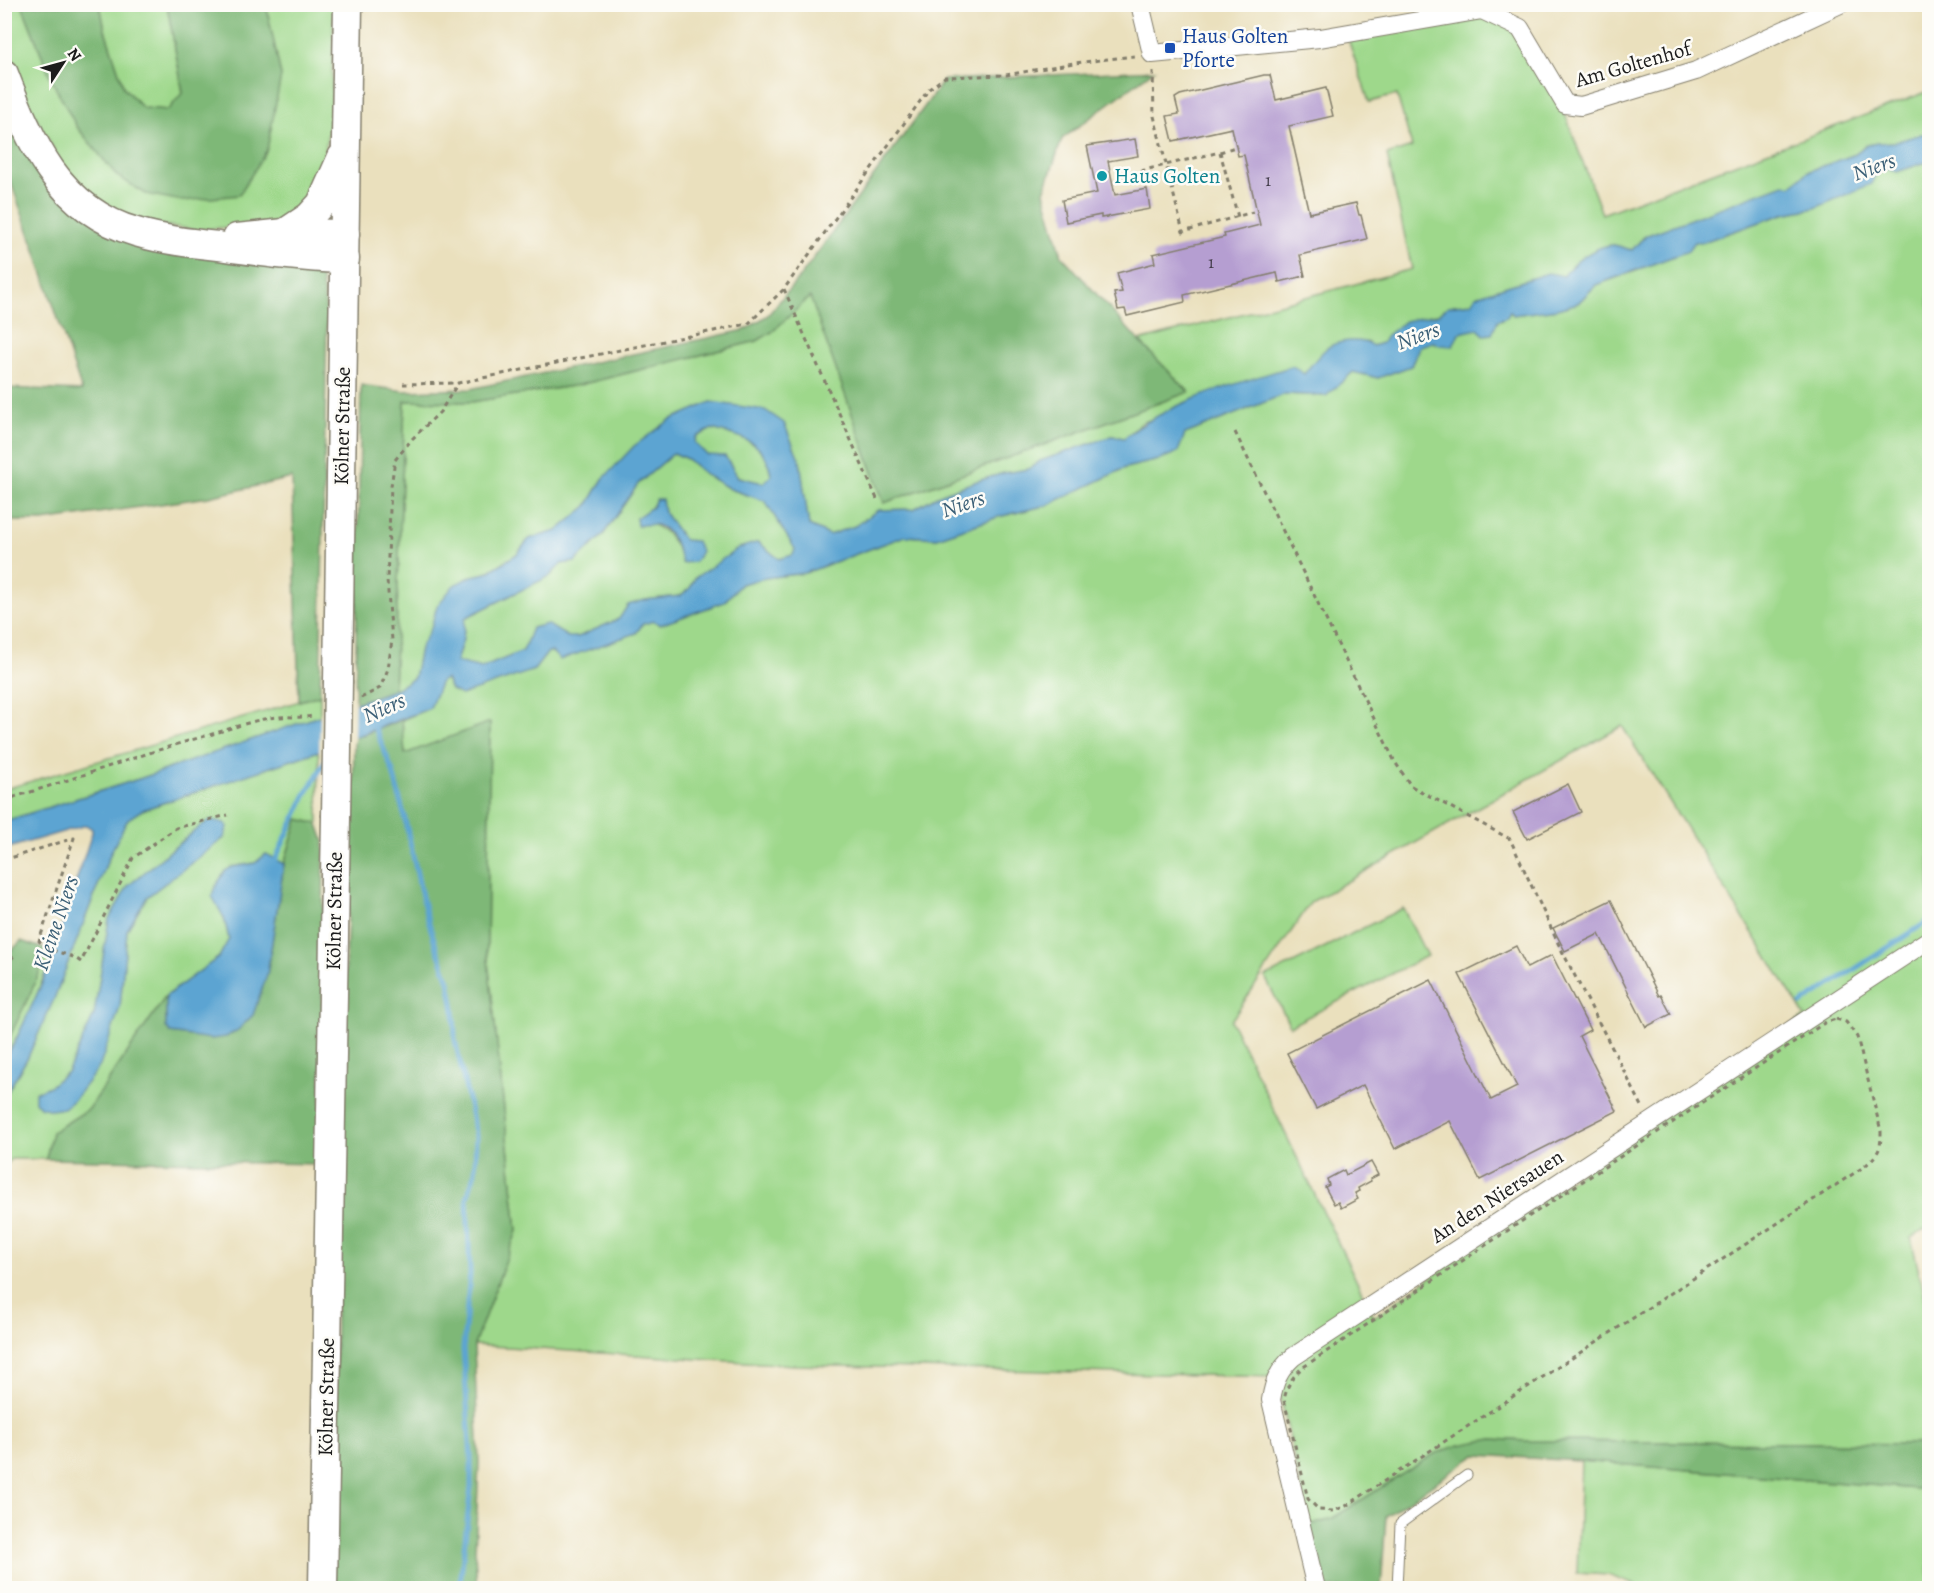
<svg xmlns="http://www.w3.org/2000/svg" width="1934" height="1593" viewBox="0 0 1934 1593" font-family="Alegreya,serif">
  <rect width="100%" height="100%" fill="#fdfcf7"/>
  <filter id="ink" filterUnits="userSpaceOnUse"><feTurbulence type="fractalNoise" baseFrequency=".0167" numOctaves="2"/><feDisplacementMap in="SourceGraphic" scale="12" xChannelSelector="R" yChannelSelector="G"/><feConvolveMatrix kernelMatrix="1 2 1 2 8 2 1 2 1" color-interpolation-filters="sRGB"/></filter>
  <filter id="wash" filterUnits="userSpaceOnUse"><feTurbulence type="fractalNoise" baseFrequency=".008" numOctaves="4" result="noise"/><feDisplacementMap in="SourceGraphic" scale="24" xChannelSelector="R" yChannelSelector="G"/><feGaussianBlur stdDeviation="1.35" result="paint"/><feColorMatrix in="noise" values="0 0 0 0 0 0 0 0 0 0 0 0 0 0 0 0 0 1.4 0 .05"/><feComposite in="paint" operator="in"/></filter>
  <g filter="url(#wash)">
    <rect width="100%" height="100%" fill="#eae0bd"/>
    <g fill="#9ed88b" stroke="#5d7a54" stroke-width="1.5" fill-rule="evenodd">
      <path d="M5,5h17l30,76 25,46 41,49 29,18 134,-118 -15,-71h68l-3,111 -10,57 -18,36 -26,14 -81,7 -54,-8 -36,-16 -40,-34 -40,-73 -21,-60z"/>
      <path d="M100,5h67l16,88 -15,17 -25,-2 -19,-20 -19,-58z"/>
      <path d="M1482,10l37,17 48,92 35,95 327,-123v41l-34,10 -18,1 -13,3 -8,8 -49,18 -16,14 -146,50 -13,14c-6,-1 -14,-5 -19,-5 -16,0 -42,18 -49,31l-92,27 -24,3 -9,8 -9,1 -44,21 -4,7 -10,3 -5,-4 -63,32 -161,48 -19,16 -12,-2 -72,25 -11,8 -25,4 -30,9 -37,14 -23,13 -36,1 -23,16 -26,9 -20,-9 -9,-65 -89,-59 -108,77 -16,27 -30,25 -28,8 -12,15 -31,19 -14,3 -35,30 -6,22 -11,20 -6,30 -20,12 11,-289 66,1 108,-17 178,-44 15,-9 38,-36 74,207 305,-111 -50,-51 273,-72 -25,-114 25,-8 -15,-52 -28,7 -23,-69z"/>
      <path d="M1929,161l1,1064 -19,13 18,76v130l-403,-3 -34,-2 -124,58 -35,21 -13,5 -11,1 -33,-147 -481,-12 -321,-20 43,-114 -30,-281 3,-227 -85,31 -3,-34 28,-12 11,-27 5,-2 5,11 83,-20 14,-18 55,-8 33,-11 6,-9 12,-3 6,4 64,-23 17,-18 24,-6 40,-5 100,-37 32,2 61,-21 50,-12 77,-37 34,-8 26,-26 100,-40 41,2 27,-24 25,6 33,-12 9,-20 13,-4 7,3c7,-4 14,-10 21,-13 15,-7 40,-6 50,-21l2,4 44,-6 21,-6 18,-18 40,-14 59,-29h8l80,-28 32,-6 70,-40 12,4zM1622,726l183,290 -431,301 -143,-296 80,-119z"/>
      <path d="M712,429c30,9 54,11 59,47l-8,7 -25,-6 -13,-21h-18l-12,-13 1,-6z"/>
      <path d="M674,453l13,6 19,16 24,14 35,12 31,48 -2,6 -15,4 -21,-17 -63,36 -5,10 -10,8 -35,4 -26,19 -41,18 -10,1 -21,-14 -24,27 -41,17 -26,-6 7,-23 2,-21 85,-42 11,-12 14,-2 28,-27 35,-51zM652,507l12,5 20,28 -2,22c-9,-29 -18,-34 -46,-44z"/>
      <path d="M320,695v21l-178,62 -137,43v-32z"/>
      <path d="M319,751l-1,73 -20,-5 -14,45 -18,-10 -11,9 -24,4 -18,29 11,22 5,21 -10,18 -53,39 -77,113 -37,23 -6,27h-35l-6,8v-71l23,-39 26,-58 57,-147 17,-34 14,-8zM210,820l14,18 -77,59 -20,33 -7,77 -80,100 -5,-15 15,-6 18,-15 26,-56 15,-96 19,-33 70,-58z"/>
      <path d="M1403,908l24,48 -137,70 -25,-49z"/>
      <path d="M45,954l6,1c-11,36 -27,71 -46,103v-11l31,-66z"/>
      <path d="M1581,1461l348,29v98h-286l-35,-13 -31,-2z"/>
    </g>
    <g fill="#7eb877" stroke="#4d6a4a" stroke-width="1.5">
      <path d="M22,5h78l5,25 19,58 19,20 25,2 15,-18 -16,-87h99l15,71 -14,74 -28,45 -56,6 -37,-7 -29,-18 -40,-49 -25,-46z"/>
      <path d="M1154,70l-92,69 -18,53 18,64 77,85 50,51 -305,111 -74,-206 -38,35 -15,9 -178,44 -108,17 -66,-1 -11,289 -39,13 6,-318 44,6 65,-2 275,-59 23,-15 34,-41 142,-194z"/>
      <path d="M4,106l53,90 257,74 7,8 6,38 -7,379 -21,6 -7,-223 -83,19 -166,24h-38v-133l77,3 -48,-144 -29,-81z"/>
      <path d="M402,720l3,34 85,-32 -3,228 30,281 -43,114 5,118 -4,89 2,36h-144l5,-456 15,-322 1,-72z"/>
      <path d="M298,819l20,5 6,17 -4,323 -274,-5 6,-27 37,-23 77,-113v31l101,-52 17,-111z"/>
      <path d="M21,941l27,9 -12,31 -31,66v-90z"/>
      <path d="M1492,1439l34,2 403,3v46l-348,-29 -105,-6 -90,61 -5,72h-57l-15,-64 11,-1 13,-5 101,-64 25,-9z"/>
    </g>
    <g fill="#5ba4d2" stroke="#3c6077" stroke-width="1.5" fill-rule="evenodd">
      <path d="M1929,132v29l-32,11 -12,-4 -8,3 -6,13 -56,24 -32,6 -80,28h-8l-7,9 -92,34 -18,18 -21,6 -44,6 -3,-4 -3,6 -9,3 -6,14 -8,1 -6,-6 -19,4 -6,13 -14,-1 -6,-3 -13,4 -9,20 -33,12 -25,-6 -27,24 -41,-2 -100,40 -7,18 -19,8 -34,8 -77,37 -50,12 -61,21 -32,-2 -100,37 -40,5 -24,6 -17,18 -64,23 -6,-4 -11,3 -7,9 -76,27 -8,-8h-4l-14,18 -73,25 -10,-5 -5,-11 -5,2 -11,27 -111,43 -177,59 -14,9 -17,33 -57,147 -26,58 -23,39v-38l10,-16 28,-61 49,-148v-4l-6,-4 -81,24v-28l137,-43 252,-88 20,-12 6,-30 11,-20 6,-22 17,-21 18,-9 15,-3 30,-19 12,-15 28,-8 30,-25 16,-27 31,-33 36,-26 41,-18 54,8 19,13 16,38 9,65 20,9 26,-9 23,-16 36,-1 23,-13 37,-14 30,-9 25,-4 11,-8 72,-25 12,2c48,-38 112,-54 169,-72l11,8c7,-8 14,-19 23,-26 11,-8 35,-10 46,-2l9,-3 4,-7 19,-15 34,-7 9,-8 24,-3 4,-7 72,-23 16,3c7,-13 33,-31 49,-31 5,0 13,4 19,5l13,-14 139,-52 7,2 16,-14 49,-18 8,-8 13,-3 18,-1zM712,429c29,8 55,12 59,47l-8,7 -25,-6 -13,-21 -18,-1 -12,-12 1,-6zM674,453l13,6 19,16 24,14 35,12 30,48 -2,6 -14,4 -21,-17 -19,6 -44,30 -5,10 -10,8 -35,4 -17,5 -9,14 -41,18h-10l-21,-13 -15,4 -9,23 -41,17 -26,-6 7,-23 2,-21 85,-42 11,-12 14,-2 28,-27 35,-51z"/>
      <path d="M656,499h6l2,13 20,28 12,1 5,10 -6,11 -13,1c-4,-14 -10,-33 -25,-38 -5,-1 -14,0 -20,1l-1,-8 16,-11z"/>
      <path d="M210,820l15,3 3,4 -4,11 -77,59 -20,33 -7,77 -20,59 -27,35 -9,7 -12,2 -12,-3 -5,-6v-9l15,-6 18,-15 26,-56 15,-96 19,-33 70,-58z"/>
      <path d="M266,854l18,10 -17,111 -14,40 -15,15 -12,7 -15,2 -41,-6 -4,-6v-31l53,-39 10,-18 -5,-21 -12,-22 2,-7 11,-18 7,-4 23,-4z"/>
    </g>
    <path fill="#eae0bd" d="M355,700l-1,41 -35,13 1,-41z"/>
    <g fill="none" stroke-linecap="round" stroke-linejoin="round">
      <g stroke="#5ba4d2" stroke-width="5">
        <path d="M374,725l19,47 11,43 21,95 11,36 13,35 5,29 1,30 21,95 -1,37 -8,26 3,75 -7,76 8,109v28l-10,90 -3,12"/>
        <path d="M275,860l31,-66 20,-34"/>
        <path d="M1801,1004l129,-84"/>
      </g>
    </g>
    <g id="blocks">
      <g fill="#b59ed1">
        <path d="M1264,75h6l6,25 50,-12 7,28 -44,10 20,87 47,-10 3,12h2l6,24 -67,16 5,21 -26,6 -2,-9 -93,22 1,7 -58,14 -2,-7 -7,1 -4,-17 8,-1 -5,-19 38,-10 -2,-9 72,-17 -1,-3 36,-9 -16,-70 -6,1 -6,-28 -59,13 -6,-25 12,-2 -4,-16 5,-3z"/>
        <path d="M1135,139l3,17 -30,5 7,34 32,-6 3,20 -49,9v-3l-35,7 -4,-22 35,-7 -10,-47z"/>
        <path d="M1568,784l13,28 -54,27 -14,-27z"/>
        <path d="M1611,900l48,96 2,-1 10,19 -25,13 -47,-93 -34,17 -12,-23z"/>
        <path d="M1516,946l11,22 25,-13 38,75 -11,6 38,75 -137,69 -30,-59 -55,28 -32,-64 -47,24 -29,-56 144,-73 60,120 26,-13 -58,-113z"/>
        <path d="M1371,1162l7,13 -8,4 1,2 -13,7 1,3 -4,2 3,6 -17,9 -3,-6 -4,2 -9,-17 4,-2 -2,-6 17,-9 2,5z"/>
      </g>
    </g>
  </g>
  <g filter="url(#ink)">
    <use href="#blocks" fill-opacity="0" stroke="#837e6c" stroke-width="1.5"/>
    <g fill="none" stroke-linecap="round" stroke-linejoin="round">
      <defs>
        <path id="lane" d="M1397,1588l3,-64 67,-49"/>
        <g id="street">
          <path d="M1140,4l12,50 168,-16 162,-28 38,18 45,76 16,2 115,-35 144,-67"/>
          <path d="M1316,1588l-45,-188c3,-19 8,-30 22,-43l637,-418"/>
        </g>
        <g id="primary">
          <path d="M4,74c26,68 55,136 132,158 27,8 54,11 82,14 42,6 84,12 127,13"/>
          <path d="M285,233l24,-16 12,-13 21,-47"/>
          <path d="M237,238l48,-5 60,1"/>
          <path d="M338,681l10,-677"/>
          <path d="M323,1588l13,-771"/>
        </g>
      </defs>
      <use href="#lane" stroke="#837e6c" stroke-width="11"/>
      <use href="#street" stroke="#837e6c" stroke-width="20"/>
      <use href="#primary" stroke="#837e6c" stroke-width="31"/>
      <g stroke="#837e6c" stroke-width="3" stroke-dasharray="4.5 4.5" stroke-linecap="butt">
        <path d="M1153,71l1,45 29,116 70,-20"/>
        <path d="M1220,152l18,-6"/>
        <path d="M1132,173l88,-21 18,65"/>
        <path d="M784,289l93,210"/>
        <path d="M403,384l55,-1 290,-59 36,-35 145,-200 16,-12 61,-2 68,-12 61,-7"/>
        <path d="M1235,432l160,330 16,24 99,53 48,104 85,165"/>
        <path d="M361,698l19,-10 8,-19 4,-29 -5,-60 4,-94 4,-26 17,-21 28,-27 18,-29"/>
        <path d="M4,800c69,-20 136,-46 205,-65 18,-5 52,-18 70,-18 13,-1 24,2 36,-2"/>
        <path d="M4,860l70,-22 -35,103c14,14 28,10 42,21l52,-104 43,-30 52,-13"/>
        <path d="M4,966l12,-12"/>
        <path d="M1836,1019l10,3 11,15 24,94c0,19 -2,22 -16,35l-519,340 -12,5 -15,-1 -11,-11 -24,-99c3,-14 7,-22 18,-32l223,-149 301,-197z"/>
      </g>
      <use href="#lane" stroke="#fff" stroke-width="9"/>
      <use href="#street" stroke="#fff" stroke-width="18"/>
      <use href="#primary" stroke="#fff" stroke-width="28"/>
      <defs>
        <path id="primary-bridge" d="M336,817l2,-136"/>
      </defs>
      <use href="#primary-bridge" stroke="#837e6c" stroke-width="31" stroke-linecap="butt"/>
      <use href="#primary-bridge" stroke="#fff" stroke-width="28"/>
    </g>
  </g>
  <rect fill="#1a4fb4" stroke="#fdfcf7" stroke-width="2" x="1164" y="42" width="12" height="12" rx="3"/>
  <circle fill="#0f9aa8" stroke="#fdfcf7" stroke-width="2" cx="1102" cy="176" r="6"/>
  <g text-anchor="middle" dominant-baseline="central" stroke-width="5" stroke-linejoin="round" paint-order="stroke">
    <g font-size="18" fill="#423c49">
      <text x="1268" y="180">1</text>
      <text x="1211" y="262">1</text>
    </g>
    <g font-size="21" fill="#164399" stroke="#fdfcf7" text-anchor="start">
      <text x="1182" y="36">Haus Golten<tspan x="1182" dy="24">Pforte</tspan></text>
    </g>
    <g font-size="21" fill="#1c1c1c" stroke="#fdfcf7">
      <text transform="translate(1633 64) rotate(-16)">Am Goltenhof</text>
      <text transform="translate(342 426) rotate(-89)">Kölner Straße</text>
      <text transform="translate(334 911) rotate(-89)">Kölner Straße</text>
      <text transform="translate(1497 1196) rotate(-33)">An den Niersauen</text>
      <text transform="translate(326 1397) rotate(-89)">Kölner Straße</text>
    </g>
    <g font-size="21" fill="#0d838f" stroke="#fdfcf7" text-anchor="start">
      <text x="1114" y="176">Haus Golten</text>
    </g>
    <g font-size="22" font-style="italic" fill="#3c6077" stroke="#fdfcf7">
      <text transform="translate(1874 167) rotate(-20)">Niers</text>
      <text transform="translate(1418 336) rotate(-20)">Niers</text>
      <text transform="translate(963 504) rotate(-19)">Niers</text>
      <text transform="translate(384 708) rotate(-24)">Niers</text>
      <text transform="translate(56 923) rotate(-71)">Kleine Niers</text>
    </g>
  </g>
  <rect width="1934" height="1593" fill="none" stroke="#fdfcf7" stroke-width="24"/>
  <g transform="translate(63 63) rotate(54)" stroke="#fdfcf7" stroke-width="4.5" paint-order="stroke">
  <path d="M0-4.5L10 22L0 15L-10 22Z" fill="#1c1c1c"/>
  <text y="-9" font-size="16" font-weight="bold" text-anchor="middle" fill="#1c1c1c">N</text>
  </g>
</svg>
